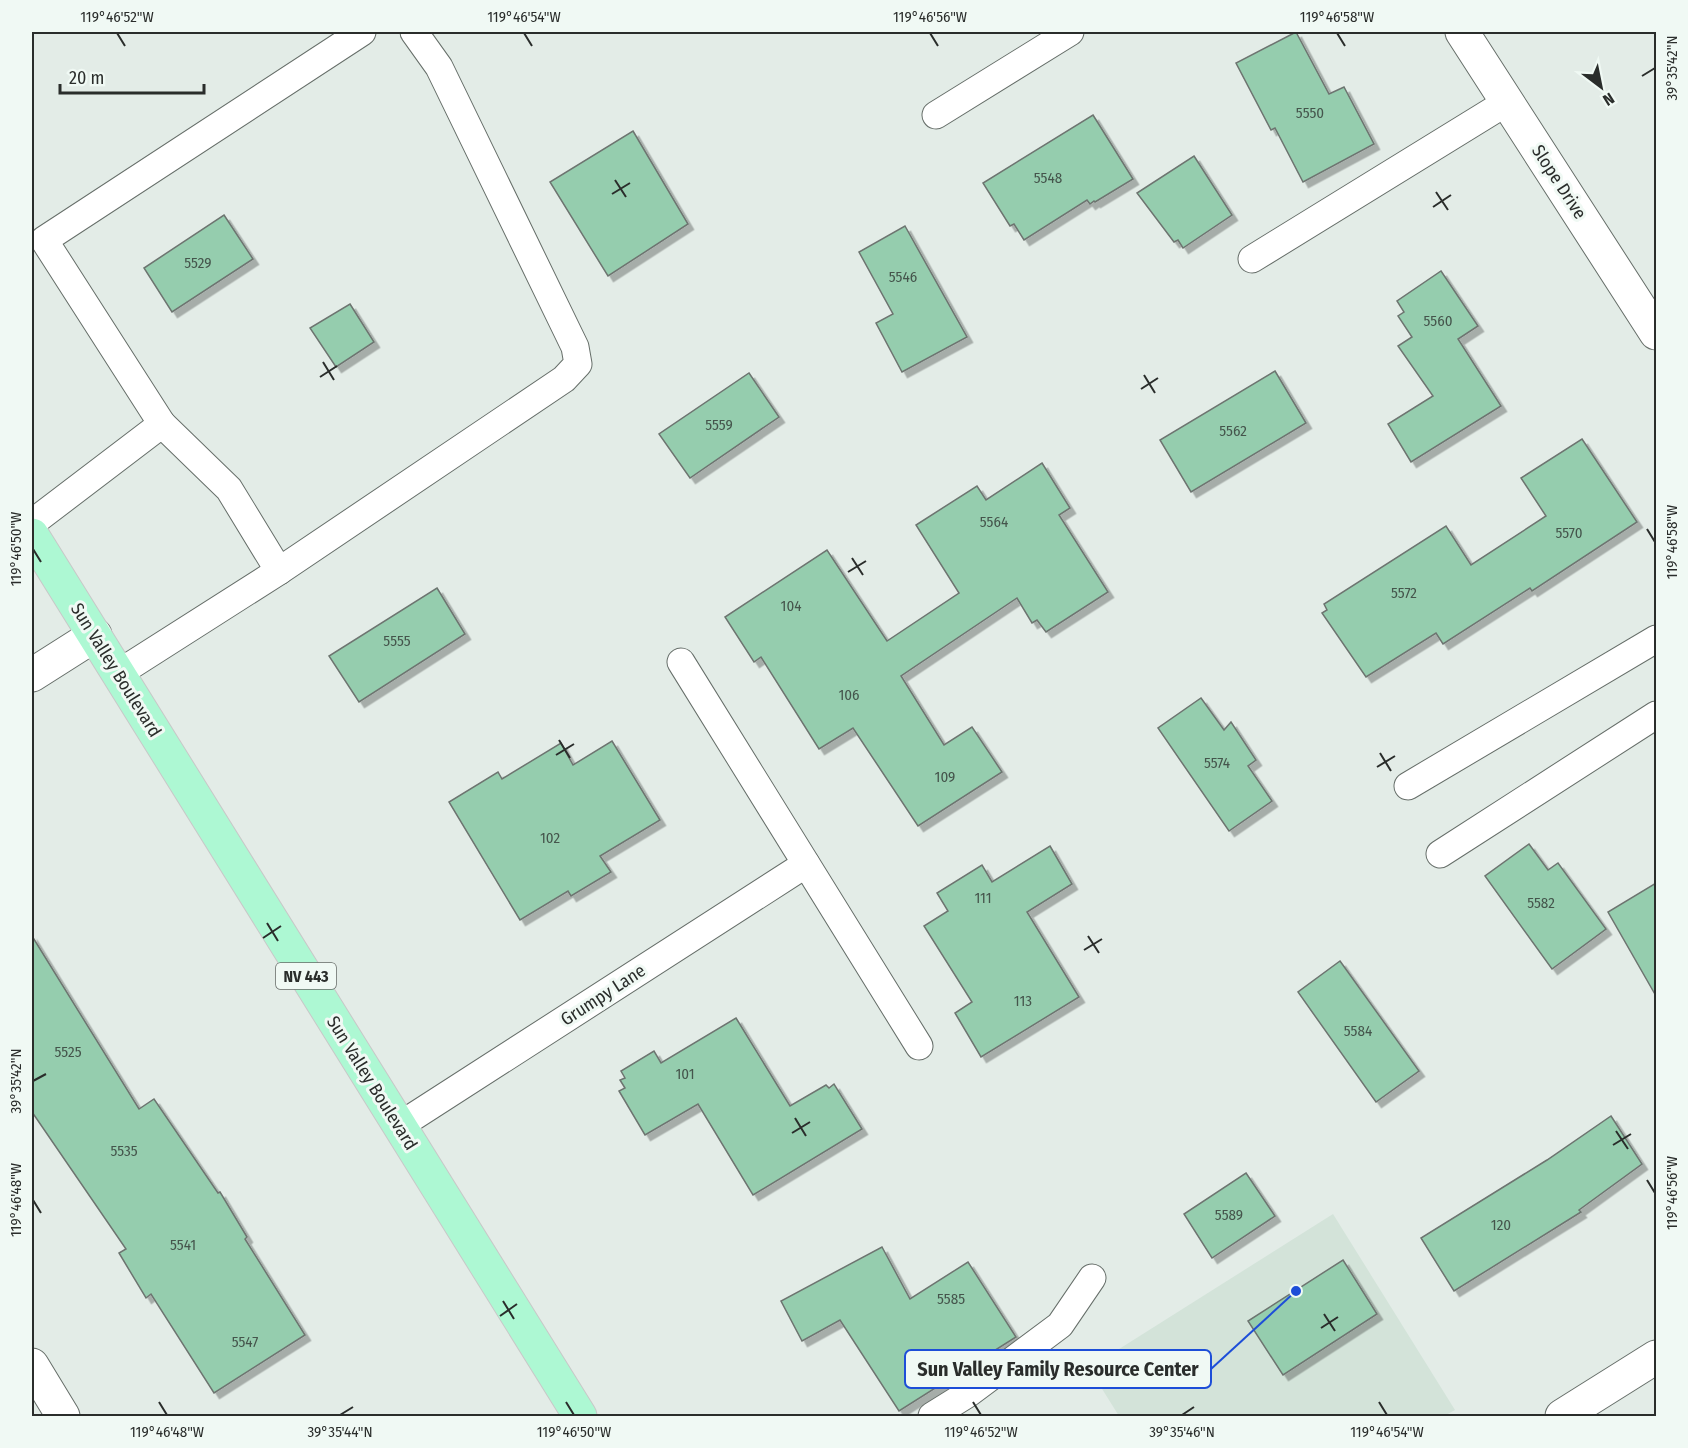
<svg xmlns="http://www.w3.org/2000/svg" width="1688" height="1448" viewBox="0 0 1688 1448" font-family="'Fira Sans Condensed',sans-serif">
  <defs>
    <filter id="shadow"><feDropShadow dx="5.5" dy="5.5" stdDeviation="0" flood-color="#0004"/></filter>
  </defs>
  <rect width="100%" height="100%" fill="#e3ece7"/>
  <path fill="#d3e3d9" d="M1333,1214l122,196 -11,6h-325l-30,-48z"/>
  <g fill="#95cdae" stroke="#6d7470" stroke-width="1.5" filter="url(#shadow)">
    <path d="M1296,32l33,62 15,-7 30,57 -71,38 -28,-54 -4,2 -35,-67z"/>
    <path d="M1093,115l40,64 -38,23 -1,-1 -4,3 -3,-4 -63,40 -10,-16 -4,2 -27,-43z"/>
    <path d="M633,131l55,93 -80,52 -58,-94z"/>
    <path d="M1194,156l38,59 -49,33 -5,-8 -4,2 -37,-49z"/>
    <path d="M224,215l29,44 -81,53 -28,-44z"/>
    <path d="M905,226l62,111 -65,35 -26,-49 17,-9 -34,-62z"/>
    <path d="M1441,271l37,55 -20,13 43,67 -90,56 -23,-38 45,-28 -35,-50 14,-9 -14,-21 6,-4 -7,-11z"/>
    <path d="M350,304l24,38 -38,25 -26,-39z"/>
    <path d="M1275,371l31,52 -115,69 -31,-52z"/>
    <path d="M749,373l30,44 -89,61 -31,-44z"/>
    <path d="M1582,439l55,83 -105,69 -2,-3 -87,56 -7,-11 -70,44 -44,-64 5,-3 -3,-6 122,-78 25,39 75,-49 -25,-38z"/>
    <path d="M1042,463l28,45 -11,7 49,77 -62,40 -9,-12 -5,3 -15,-25 -116,78 43,69 28,-18 30,45 -84,54 -65,-98 -34,21 -58,-92 -7,5 -29,-45 102,-67 60,91 72,-48 -43,-68 61,-39 9,14z"/>
    <path d="M437,588l28,46 -106,68 -30,-46z"/>
    <path d="M1201,698l23,32 7,-8 25,38 -8,6 24,35 -43,30 -71,-103z"/>
    <path d="M612,741l48,79 -60,36 11,16 -40,24 -3,-5 -48,29 -71,-118 49,-30 4,7 59,-36 12,22z"/>
    <path d="M1529,844l19,26 10,-7 48,66 -54,40 -67,-93z"/>
    <path d="M1050,846l22,38 -45,28 52,85 -98,60 -26,-44 17,-11 -48,-76 24,-15 -11,-18 45,-28 10,17z"/>
    <path d="M1656,883v113l-48,-84z"/>
    <path d="M32,936l107,173 15,-10 64,94 2,-1 27,45 -2,2 60,96 -91,58 -63,-99 -5,4 -27,-45 7,-4 -94,-137z"/>
    <path d="M1340,961l79,110 -43,31 -78,-110z"/>
    <path d="M736,1018l54,88 36,-21 3,3 5,-4 28,45 -109,66 -55,-91 -53,31 -26,-44 6,-3 -5,-8 5,-2 -4,-7 33,-20 7,12z"/>
    <path d="M1611,1116l31,48 -63,46 2,2 -127,79 -33,-53 126,-78z"/>
    <path d="M1246,1173l29,43 -63,42 -28,-44z"/>
    <path d="M882,1247l28,52 58,-37 48,75 -117,74 -59,-91 -38,21 -21,-40z"/>
    <path d="M1343,1260l34,54 -94,61 -35,-54z"/>
  </g>
  <g fill="none" stroke-linecap="round" stroke-linejoin="round">
    <defs>
      <g id="service">
        <path d="M936,115l134,-83"/>
        <path d="M1252,259l255,-157"/>
        <path d="M162,424l-118,-184 318,-208"/>
        <path d="M32,523l130,-99 67,65 50,82"/>
        <path d="M681,662l238,384"/>
        <path d="M119,673l160,-102 285,-192 14,-15 -3,-17 -136,-280 -25,-35"/>
        <path d="M1408,786l248,-147"/>
        <path d="M1440,854l216,-139"/>
        <path d="M399,1126l407,-262"/>
        <path d="M932,1416l37,-23 91,-68 32,-47"/>
      </g>
      <g id="minor">
        <path d="M1462,32l194,301"/>
        <path d="M32,675l63,-40"/>
        <path d="M32,1365l31,51"/>
        <path d="M1562,1416l94,-59"/>
      </g>
      <path id="primary" d="M32,535l548,881"/>
    </defs>
    <use href="#service" stroke="#666e69" stroke-width="29"/>
    <use href="#minor" stroke="#666e69" stroke-width="35"/>
    <use href="#primary" stroke="#c8c8c8" stroke-width="35"/>
    <use href="#service" stroke="#fff" stroke-width="27"/>
    <use href="#minor" stroke="#fff" stroke-width="33"/>
    <use href="#primary" stroke="#adf8d3" stroke-width="33"/>
  </g>
  <path fill="none" stroke="#2a2d2b" stroke-width="2" d="M117,33l8,13M524,33l8,13M930,33l8,13M1337,33l8,13M1642,76l13,-8M615,180l11,17M1436,192l12,18M612,194l18,-11M1433,207l18,-12M323,362l11,18M1144,375l11,18M320,377l17,-11M1141,389l17,-11M1647,529l8,13M33,549l8,13M852,558l11,17M848,572l18,-11M559,740l11,18M1380,753l11,18M556,755l18,-11M1377,767l18,-11M267,923l11,18M1088,936l11,17M263,938l18,-12M1084,950l18,-11M33,1081l13,-7M795,1118l11,18M1616,1131l12,18M792,1133l18,-11M1613,1145l18,-11M1647,1180l8,13M33,1200l8,13M503,1301l11,18M1324,1314l11,17M500,1316l17,-12M1321,1328l17,-11M159,1402l8,13M566,1402l8,13M973,1402l8,13M1379,1402l8,13M340,1415l13,-8M1182,1415l12,-8"/>
  <g text-anchor="middle" dominant-baseline="central" stroke-width="6" stroke-linejoin="round" paint-order="stroke">
    <g font-size="15" fill="#45554c">
      <text x="1310" y="113">5550</text>
      <text x="1048" y="178">5548</text>
      <text x="198" y="263">5529</text>
      <text x="903" y="277">5546</text>
      <text x="1438" y="321">5560</text>
      <text x="719" y="425">5559</text>
      <text x="1233" y="431">5562</text>
      <text x="994" y="522">5564</text>
      <text x="1569" y="533">5570</text>
      <text x="1404" y="593">5572</text>
      <text x="791" y="606">104</text>
      <text x="397" y="641">5555</text>
      <text x="849" y="695">106</text>
      <text x="1217" y="763">5574</text>
      <text x="945" y="777">109</text>
      <text x="550" y="838">102</text>
      <text x="983" y="898">111</text>
      <text x="1541" y="903">5582</text>
      <text x="1023" y="1001">113</text>
      <text x="1358" y="1031">5584</text>
      <text x="68" y="1052">5525</text>
      <text x="685" y="1074">101</text>
      <text x="124" y="1151">5535</text>
      <text x="1229" y="1215">5589</text>
      <text x="1501" y="1225">120</text>
      <text x="183" y="1245">5541</text>
      <text x="951" y="1299">5585</text>
      <text x="245" y="1342">5547</text>
    </g>
    <rect fill="#f0f9f4" stroke="#656a67" stroke-width="1.5" x="276" y="963" width="60" height="26" rx="4.5"/>
    <g font-size="16" font-weight="bold" fill="#2a2d2b">
      <text x="306" y="976">NV 443</text>
    </g>
    <g font-size="18" fill="#2a2d2b" stroke="#f0f9f4">
      <text transform="translate(1559 182) rotate(57)">Slope Drive</text>
      <text transform="translate(116 670) rotate(58)">Sun Valley Boulevard</text>
      <text transform="translate(603 995) rotate(-33)">Grumpy Lane</text>
      <text transform="translate(372 1083) rotate(58)">Sun Valley Boulevard</text>
    </g>
  </g>
  <path fill="none" stroke="#1d4ed8" stroke-width="2" d="M1296 1291L1211 1369"/>
  <circle fill="#1d4ed8" stroke="#f0f9f4" stroke-width="2" cx="1296" cy="1291" r="6"/>
  <rect fill="#f0f9f4" stroke="#1d4ed8" stroke-width="2" x="905" y="1350" width="306" height="38" rx="6"/>
  <g font-size="20" text-anchor="middle" font-weight="bold" fill="#2a2d2b">
    <text x="1058" y="1376">Sun Valley Family Resource Center</text>
  </g>
  <rect width="1688" height="1448" fill="none" stroke="#f0f9f4" stroke-width="66"/>
  <g transform="translate(1601 87) rotate(148)" stroke="#f0f9f4" stroke-width="4.5" paint-order="stroke">
  <path d="M0-4.5L10 22L0 15L-10 22Z" fill="#2a2d2b"/>
  <text y="-9" font-size="16" font-weight="bold" text-anchor="middle" fill="#2a2d2b">N</text>
  </g>
  <path d="M60 84v9h144v-9" fill="none" stroke="#2a2d2b" stroke-width="3"/>
  <text x="69" y="84" font-size="18" fill="#2a2d2b" stroke="#f0f9f4" stroke-width="4.5" paint-order="stroke">20 m</text>
  <rect x="33" y="33" width="1622" height="1382" fill="none" stroke="#2a2d2b" stroke-width="2"/>
  <g font-size="15" text-anchor="middle" fill="#2a2d2b">
    <text x="117" y="22">119°46'52"W</text>
    <text x="524" y="22">119°46'54"W</text>
    <text x="930" y="22">119°46'56"W</text>
    <text x="1337" y="22">119°46'58"W</text>
    <text transform="translate(1672 68) rotate(-90)" y="5">39°35'42"N</text>
    <text transform="translate(1672 542) rotate(-90)" y="5">119°46'58"W</text>
    <text transform="translate(16 549) rotate(-90)" y="5">119°46'50"W</text>
    <text transform="translate(16 1081) rotate(-90)" y="5">39°35'42"N</text>
    <text transform="translate(1672 1193) rotate(-90)" y="5">119°46'56"W</text>
    <text transform="translate(16 1200) rotate(-90)" y="5">119°46'48"W</text>
    <text x="167" y="1437">119°46'48"W</text>
    <text x="340" y="1437">39°35'44"N</text>
    <text x="574" y="1437">119°46'50"W</text>
    <text x="981" y="1437">119°46'52"W</text>
    <text x="1182" y="1437">39°35'46"N</text>
    <text x="1387" y="1437">119°46'54"W</text>
  </g>
</svg>
